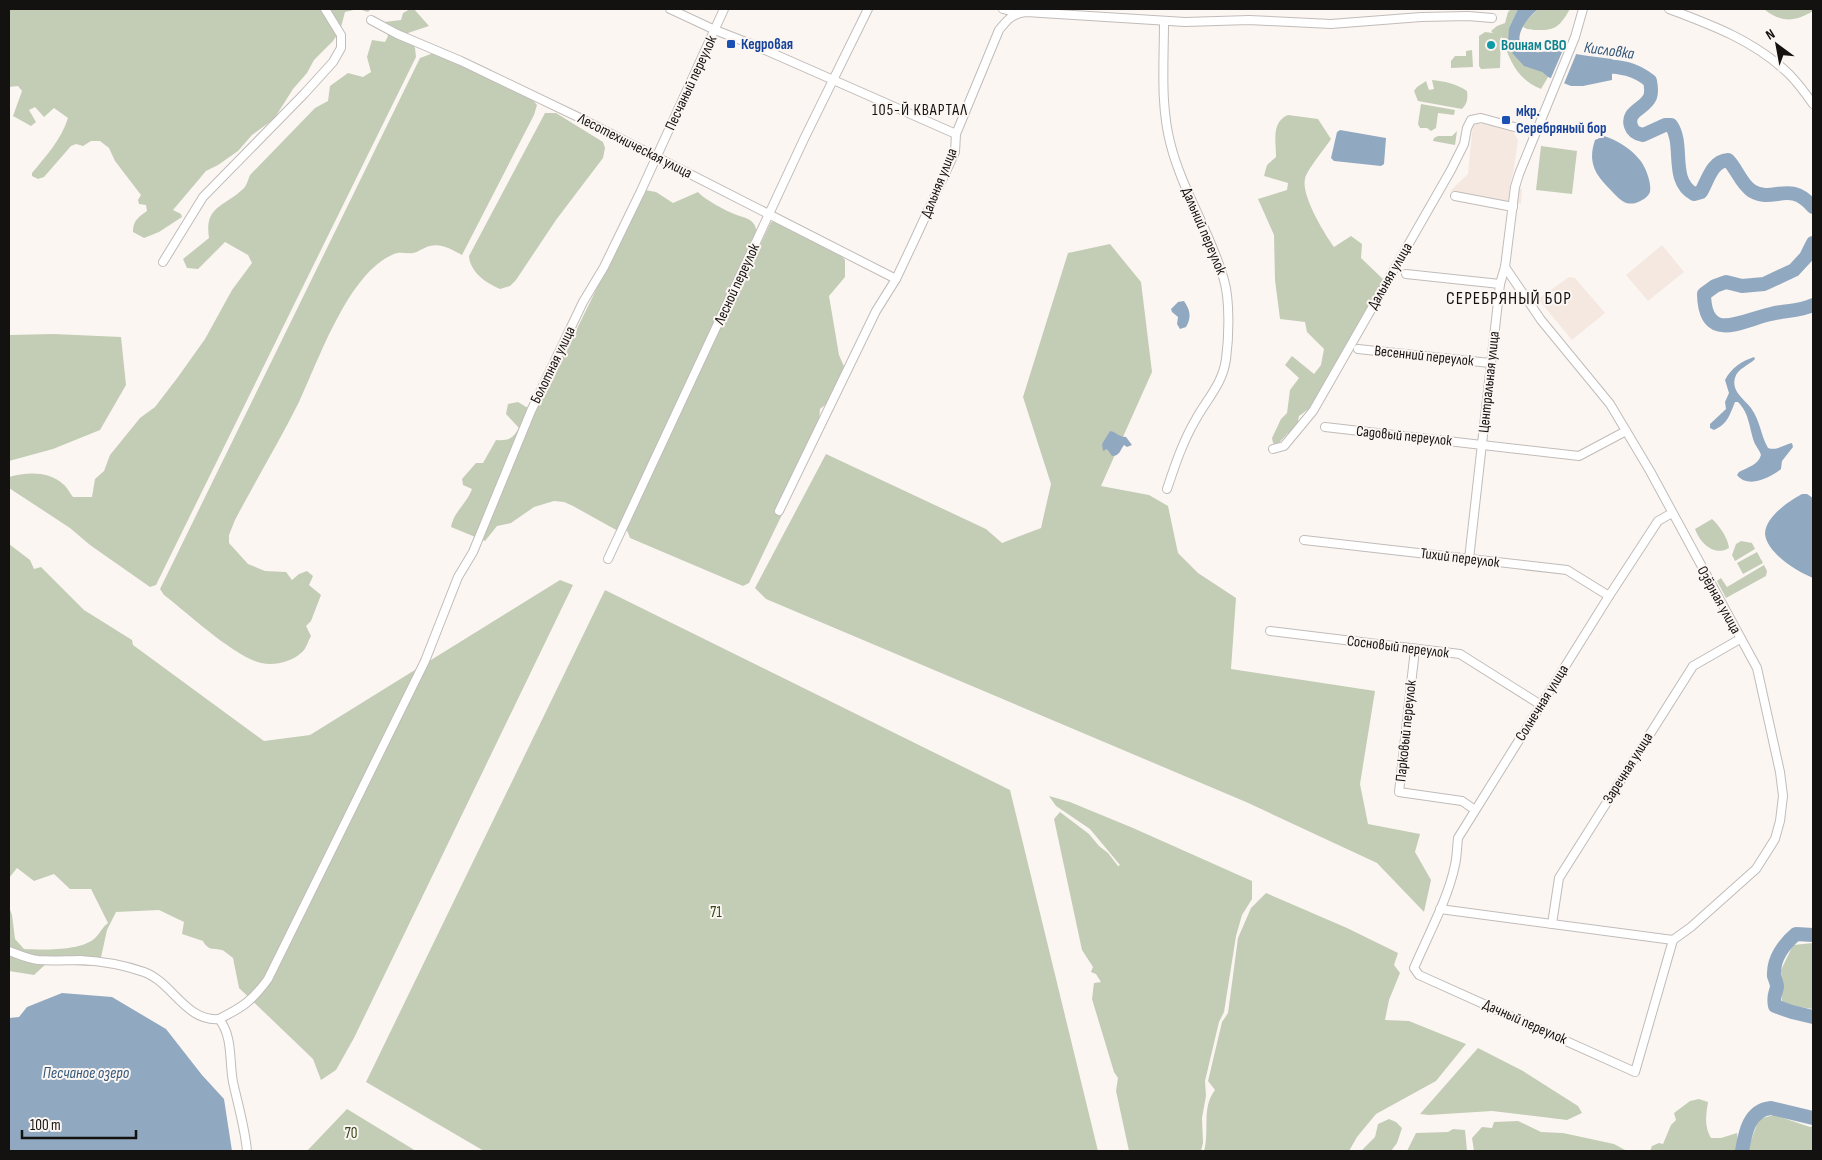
<svg xmlns="http://www.w3.org/2000/svg" width="1822" height="1160" viewBox="0 0 1822 1160" font-family="'Sofia Sans Condensed',sans-serif">
  <rect width="100%" height="100%" fill="#fcf6f3"/>
  <g fill="#f5e8e1">
    <path d="M1473,123l21,2 18,6 3,4 3,5 -4,28 -4,19 12,2 -1,15 -71,-13 18,-17z"/>
    <path d="M1662,245l22,27 -36,29 -22,-26z"/>
    <path d="M1569,277l6,1 30,35 -33,27 -34,-41z"/>
  </g>
  <g fill="#c3cdb6">
    <path d="M9,9h362l-3,3 -10,-3 -13,3 -5,19 -7,10 -19,19 -7,13 -14,16 -19,30 -22,16 -14,16 -20,14 -12,6 -33,39 8,4 1,3 -23,15 -15,6 -11,-6c0,-11 5,-15 14,-21l-1,-6 -7,-1 -1,-4 3,-5 -26,-34 -6,-13 -9,-7h-9l-8,5 -7,-2 -5,2 -27,31 -6,2 -6,-3v-3c14,-17 29,-33 36,-55l-14,-10 -10,9 -9,-10 -6,3 7,12 -5,4 -18,-10 9,-25 -4,-5 -9,1z"/>
    <path d="M410,9h4l15,17 -21,7 7,15 1,9 -260,528 -6,2 -60,-42 -20,-17 -61,-40v-11c18,-5 39,-6 54,7 4,3 7,9 10,13h19l3,-18 9,-8 6,-16 30,-37 15,-11 23,-30 27,-38 27,-49 20,-27 -4,-8 -23,-13 -27,27 -11,-1 -4,-9 26,-21c-5,-32 15,-31 34,-49 4,-3 5,-10 7,-14l65,-67 13,-7 2,-15 18,-13 15,4 8,-5 -4,-15 5,-17 13,2 3,-6 -4,-14 17,-2 2,-7z"/>
    <path d="M1511,9h7l-9,19 33,44 6,5 -7,12c-25,-10 -31,-29 -40,-53l-1,32 -19,1 -2,-3v-30l6,-4 8,1 -2,-2 6,-5 8,-3 3,-11z"/>
    <path d="M1539,9h31c-9,15 -13,22 -32,21 -6,0 -10,0 -15,-3l2,-6z"/>
    <path d="M1764,9h49v2c-18,11 -32,12 -49,-2z"/>
    <path d="M1472,50l1,17 -22,1v-7l4,-5h11v-5z"/>
    <path d="M436,52l30,14 8,-4 17,8 3,10 37,18 6,7 -3,10 -72,140c-10,-5 -20,-12 -32,-9 -6,1 -11,6 -17,7 -7,1 -13,-2 -19,1 -46,19 -75,106 -95,148 -20,40 -43,78 -64,118l-6,15v8l19,21 17,7 21,1 6,8 7,-6 8,-3 6,5 -4,9 12,10 -10,26 -5,5 5,10c-3,5 -5,14 -10,17 -10,9 -26,13 -40,10 -28,-7 -72,-49 -97,-68l-4,-6 260,-531z"/>
    <path d="M1432,80c12,1 25,4 35,11 1,8 0,13 -5,18l-44,-8 -4,-10 3,-4 9,-6 3,9 5,-1z"/>
    <path d="M1421,104l34,6 -1,5 -16,-2 -2,15 -5,3 -4,-3h-7l-2,-4z"/>
    <path d="M545,113h11l47,29 2,6 -2,10 -47,62 -40,60 -6,6 -10,3c-14,-6 -30,-17 -31,-33z"/>
    <path d="M1288,115l30,4 13,20c-5,8 -25,32 -26,40 -4,16 19,54 29,68l17,-11 11,8 -1,14 24,23 -75,127 -11,8 -1,5 3,3 -10,10 -3,-1 -11,12 -4,-2 -1,-5 9,-19 6,-6 3,-23 9,-12 -14,-13 7,-9 22,18 7,-9 3,-16 -17,-17 -2,-10 -25,-3 -5,-39 -1,-45 -16,-36 29,-9 1,-7 -24,-7 3,-11 9,-8c0,-16 -5,-35 12,-42z"/>
    <path d="M1457,131l-2,14 -22,-4 1,-3 4,-2h14z"/>
    <path d="M1541,146l36,5 -5,43 -36,-4z"/>
    <path d="M645,190l11,2 17,11 25,-11c5,6 26,18 34,21 13,6 24,4 25,22l-139,296 -45,-25 -9,-4 -10,-1 -20,6 -23,16 -14,3 -12,15 -34,-14c3,-16 15,-22 21,-38l-9,-4 -1,-6 14,-16h7l13,-23c13,1 17,-2 23,-12l-13,-14 2,-10 10,-2 10,6 15,-10z"/>
    <path d="M783,219l55,33 7,8v17l-16,19 10,59 7,16 -10,25 -16,13 -1,13 2,12 -72,149 -6,3 -113,-48 -4,-10 145,-306z"/>
    <path d="M1110,244l31,38 11,90 -51,114 48,9 19,11 10,47 20,20 38,25 -5,71 144,22 -15,93 8,40 52,10 -5,18 16,28 -7,32 -47,-49 -131,-61 -480,-203 -11,-11 71,-134 160,75 16,14 39,-15 10,-44 -28,-87 45,-144z"/>
    <path d="M54,334l67,3 5,48 -26,45 -47,19 -44,12v-126z"/>
    <path d="M1712,519c7,6 16,19 17,29 -15,9 -29,-5 -34,-19z"/>
    <path d="M1741,541l11,2 3,6 -20,12 -3,-6 4,-11z"/>
    <path d="M9,544l21,16 4,9 7,-2 43,43 48,30 1,5 131,96 46,-6 250,-155 13,5 -219,453 -18,32 -15,10 -8,-21 -74,-71 -6,-30c-3,-2 -8,-7 -11,-8 -9,-2 -14,1 -19,-9l-21,-7 2,-12 -25,-12 -43,2 -9,18 -7,32 -11,4 -42,-3 -13,12 -25,-4v-64l3,8 3,24 9,10c18,1 58,2 71,-11 5,-4 7,-11 13,-15l-17,-34h-21l-16,-15 -20,7 -17,-13 -8,10z"/>
    <path d="M1757,552l6,11 -20,11 -6,-11z"/>
    <path d="M1764,565l3,6 -1,5 -40,22 -9,-17 4,-3 6,9z"/>
    <path d="M605,590l405,200 88,361h-614l-118,-69z"/>
    <path d="M1049,796l21,6 63,26 119,53v18l-10,16 -6,21 -12,76 -5,10 -14,59 1,15 -4,22 1,25 -2,8h-72l-13,-60 2,-13 -4,-6 -22,-73 2,-16 7,-1 -5,-8 -5,-2 2,-5 -11,-17 -28,-131 6,-7 29,22 10,12 9,7 10,13 2,-1 -30,-36 -34,-23z"/>
    <path d="M1266,893l81,35 51,25 -4,12 6,8 -11,27 -4,20 24,1 57,23 -30,37 -60,33 -19,23 -8,14h-145c6,-20 -3,-43 11,-61l-7,-9 14,-59 6,-9 10,-75 13,-30z"/>
    <path d="M1813,943v66l-14,-2 -17,-5 -1,-32 12,-25z"/>
    <path d="M1478,1048l45,23 55,35 4,7 -15,7 -75,-9 -63,4 -9,-1z"/>
    <path d="M1699,1099l9,3c-2,13 -4,24 3,36h10l16,-5 2,14 -1,4h-88l2,-5 7,-3 4,1 8,-19 5,-5 -2,-7 16,-12z"/>
    <path d="M347,1109l69,42h-109z"/>
    <path d="M1774,1115l36,12 3,-1v25h-66l12,-32z"/>
    <path d="M1389,1119l7,3 6,6 -5,15 -6,8h-30l14,-14 3,-13z"/>
    <path d="M1518,1121l23,11 22,1 28,6 23,5 13,7h-153l-2,-13 10,-11 10,1 2,-6z"/>
    <path d="M1453,1129l12,1 2,21h-60l9,-18 32,-1z"/>
  </g>
  <g fill="#91a9c0">
    <path d="M1518,9h21c-12,7 -32,35 -9,42 9,3 19,-1 28,0 18,3 36,6 54,8v21l-29,6h-12l-23,-9 -6,-5 -18,-6 -11,-12 -5,-11 1,-15z"/>
    <path d="M1340,130l46,8 -2,26 -3,2 -47,-5 -3,-3 6,-26z"/>
    <path d="M1604,136c13,4 26,12 35,23 6,6 13,24 11,33 -2,5 -7,8 -12,10 -4,2 -10,2 -14,0 -7,-4 -14,-13 -20,-19 -12,-13 -15,-26 -9,-43z"/>
    <path d="M1184,301c6,9 8,16 2,26l-6,2 -3,-5 1,-7 -6,-5 -1,-3 7,-7z"/>
    <path d="M1754,357l1,2c-6,6 -18,10 -20,19 -4,13 9,21 16,30 9,12 10,28 17,40 9,3 15,-3 24,-5l1,4 -11,14 -1,8c-11,9 -33,20 -44,6l2,-3c9,-5 19,-7 22,-17 -1,-4 -4,-7 -6,-11 -6,-15 -5,-30 -17,-42h-3c-5,12 -7,22 -21,28l-4,-2v-4l16,-15 -1,-7 4,-9 -4,-13c6,-12 17,-19 29,-23z"/>
    <path d="M1110,431c6,1 9,6 16,6l6,8 -5,2 -3,-2c-4,5 -4,11 -12,11l-5,-7 -4,2 -1,-7z"/>
    <path d="M1802,494h5l6,4v80c-16,-6 -46,-25 -48,-44 0,-17 24,-33 37,-40z"/>
    <path d="M62,993l50,4 54,32 36,46 22,24 8,52h-223v-133l10,-1 8,-10z"/>
  </g>
  <path fill="#fcf6f3" d="M1563,50l14,2 -14,34 -13,-6z"/>
  <g fill="none" stroke-linecap="round" stroke-linejoin="round">
    <g stroke="#91a9c0" stroke-width="14">
      <path d="M1594,65c22,2 38,1 56,16 1,5 2,11 0,16 -5,12 -24,14 -19,29 2,6 6,8 12,9l22,-10h6c14,20 -2,55 23,69l7,-2c7,-12 11,-31 27,-32 9,9 13,24 24,31 22,13 37,-12 61,16"/>
      <path d="M1813,243l-7,14 -12,13 -30,14 -22,2 -16,-4 -11,4 -11,8c1,51 38,26 67,20 15,-4 27,-2 42,-9"/>
      <path d="M1813,935l-17,-1c-12,10 -23,25 -22,42 1,3 3,7 3,11 -2,9 -4,9 -2,19l17,6 21,5"/>
      <path d="M1742,1151c3,-18 7,-41 29,-43l42,10"/>
    </g>
    <defs>
      <g id="minor">
        <path d="M670,9l45,21 41,16 200,88"/>
        <path d="M1003,9l15,4"/>
        <path d="M1669,9c43,16 86,32 120,65 9,9 17,20 24,30"/>
        <path d="M371,20l26,14 64,27 119,57 316,161"/>
        <path d="M1164,21c0,42 -4,85 7,125 12,46 40,87 53,134 6,20 5,57 2,79 -3,24 -19,40 -30,60 -13,22 -21,46 -29,70"/>
        <path d="M1455,196l58,11"/>
        <path d="M163,262l40,-65 101,-103 29,-32 8,-14v-13l-16,-26"/>
        <path d="M1505,267l36,53 69,84 40,67 107,197 23,104 3,24 -3,25 -5,18 -19,30 -65,58 -18,13"/>
        <path d="M1406,274l94,10"/>
        <path d="M1358,349l132,14"/>
        <path d="M1325,427l254,29 47,-25"/>
        <path d="M1273,449l11,-3 29,-35 138,-241 13,-26 3,-16 4,-8 10,-2 37,10 19,3"/>
        <path d="M779,511l97,-200 20,-32 18,-38 41,-89 1,-18 43,-104c8,-10 14,-17 27,-18l159,10 64,-2 82,4 90,-7 47,-1 24,2"/>
        <path d="M1672,513l-14,8 -49,75 -151,242c-1,9 -1,18 -3,27 -7,34 -27,70 -41,103l5,7 216,97 38,-132"/>
        <path d="M1304,540l263,30 42,26"/>
        <path d="M608,559l196,-420 64,-130"/>
        <path d="M1469,559l31,-275 5,-17 10,-80 4,-13 56,-137 8,-28"/>
        <path d="M1270,631l190,23 81,51"/>
        <path d="M1415,649l-16,143 63,9 13,9"/>
        <path d="M1440,909l233,31"/>
        <path d="M1552,924l7,-46 134,-212 47,-27"/>
        <path d="M9,951c9,3 19,8 29,9 14,1 28,0 42,0 21,1 44,5 64,12 28,10 42,50 75,47 14,17 10,42 14,63 5,23 12,46 14,69"/>
        <path d="M219,1019c24,-12 33,-18 49,-40l157,-318 33,-84 15,-25 58,-141 52,-109 21,-35 36,-74 84,-184"/>
      </g>
    </defs>
    <use href="#minor" stroke="#c1bcb9" stroke-width="10"/>
    <use href="#minor" stroke="#fff" stroke-width="8"/>
  </g>
  <g fill="#1a4fb4" stroke="#fcf6f3" stroke-width="2">
    <rect x="726" y="39" width="10" height="10" rx="2.5"/>
    <rect x="1501" y="115" width="10" height="10" rx="2.5"/>
  </g>
  <circle fill="#0f9aa8" stroke="#fcf6f3" stroke-width="2" cx="1491" cy="45" r="5"/>
  <g text-anchor="middle" dominant-baseline="central" stroke-width="4" stroke-linejoin="round" paint-order="stroke">
    <g font-size="15" font-weight="bold" fill="#164399" stroke="#fcf6f3" text-anchor="start">
      <text x="741" y="44">Кедровая</text>
      <text x="1516" y="111">мкр.<tspan x="1516" dy="17">Серебряный бор</tspan></text>
    </g>
    <g font-size="15" font-weight="bold" fill="#0d838f" stroke="#fcf6f3" text-anchor="start">
      <text x="1501" y="45">Воинам СВО</text>
    </g>
    <g font-size="15" fill="#141211" stroke="#fcf6f3">
      <text transform="translate(691 83) rotate(-65)">Песчаный переулок</text>
      <text transform="translate(635 146) rotate(27)">Лесотехническая улица</text>
      <text transform="translate(939 183) rotate(-68)">Дальняя улица</text>
      <text transform="translate(1204 231) rotate(67)">Дальний переулок</text>
      <text transform="translate(1390 276) rotate(-60)">Дальняя улица</text>
      <text transform="translate(737 284) rotate(-65)">Лесной переулок</text>
      <text transform="translate(1424 356) rotate(6)">Весенний переулок</text>
      <text transform="translate(553 365) rotate(-64)">Болотная улица</text>
      <text transform="translate(1489 382) rotate(-84)">Центральная улица</text>
      <text transform="translate(1404 436) rotate(6)">Садовый переулок</text>
      <text transform="translate(1460 558) rotate(7)">Тихий переулок</text>
      <text transform="translate(1719 600) rotate(61)">Озёрная улица</text>
      <text transform="translate(1398 647) rotate(7)">Сосновый переулок</text>
      <text transform="translate(1542 703) rotate(-58)">Солнечная улица</text>
      <text transform="translate(1406 731) rotate(-84)">Парковый переулок</text>
      <text transform="translate(1628 768) rotate(-58)">Заречная улица</text>
      <text transform="translate(1525 1022) rotate(24)">Дачный переулок</text>
    </g>
    <g font-size="15" fill="#334416" stroke="#fcf6f3">
      <text x="716" y="912">71</text>
      <text x="351" y="1133">70</text>
    </g>
    <g font-size="16" font-style="italic" fill="#32577b" stroke="#fcf6f3">
      <text transform="translate(1609 51) rotate(8)">Кисловка</text>
      <text x="86" y="1073">Песчаное озеро</text>
    </g>
    <g font-size="16" letter-spacing="1" fill="#141211" stroke="#fcf6f3">
      <text x="920" y="110">105-Й КВАРТАЛ</text>
    </g>
    <g font-size="18" letter-spacing="1" fill="#141211" stroke="#fcf6f3">
      <text x="1509" y="298">СЕРЕБРЯНЫЙ БОР</text>
    </g>
  </g>
  <rect width="1822" height="1160" fill="none" stroke="#141211" stroke-width="20"/>
  <g transform="translate(1777 45) rotate(328)" stroke="#fcf6f3" stroke-width="4" paint-order="stroke">
  <path d="M0-4L9 19L0 12L-9 19Z" fill="#141211"/>
  <text y="-8" font-size="14" font-weight="bold" text-anchor="middle" fill="#141211">N</text>
  </g>
  <path d="M22 1130v8h114v-8" fill="none" stroke="#141211" stroke-width="2.5"/>
  <text x="30" y="1130" font-size="15" fill="#141211" stroke="#fcf6f3" stroke-width="4" paint-order="stroke">100 m</text>
</svg>
